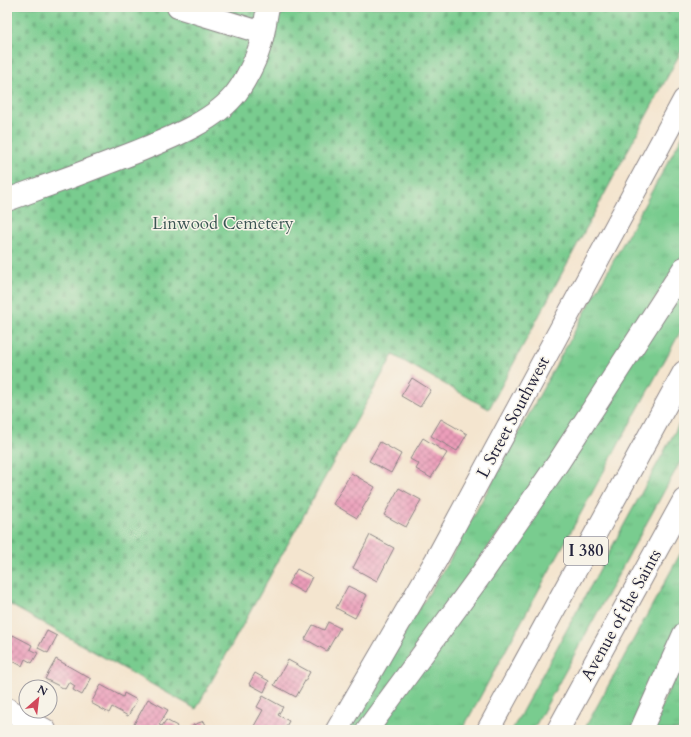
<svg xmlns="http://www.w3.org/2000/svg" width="691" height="737" viewBox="0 0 691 737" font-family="Cardo,serif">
  <defs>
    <pattern id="grass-tufts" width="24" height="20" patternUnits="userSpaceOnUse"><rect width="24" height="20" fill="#79cc8f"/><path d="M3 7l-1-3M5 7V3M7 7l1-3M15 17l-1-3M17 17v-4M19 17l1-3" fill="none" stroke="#68af7c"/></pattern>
    <pattern id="cemetery-stones" width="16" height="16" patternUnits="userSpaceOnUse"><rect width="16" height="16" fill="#79cc8f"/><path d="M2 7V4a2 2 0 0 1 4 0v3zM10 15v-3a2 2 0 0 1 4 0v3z" fill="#68af7c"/></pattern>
    <pattern id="building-cross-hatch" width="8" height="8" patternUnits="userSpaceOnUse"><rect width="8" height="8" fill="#ec9eba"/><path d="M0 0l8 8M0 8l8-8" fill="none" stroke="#bf8098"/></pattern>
  </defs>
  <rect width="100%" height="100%" fill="#f7f3e8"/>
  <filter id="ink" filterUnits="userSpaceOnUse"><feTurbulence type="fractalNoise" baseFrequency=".025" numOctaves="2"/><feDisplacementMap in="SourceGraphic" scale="8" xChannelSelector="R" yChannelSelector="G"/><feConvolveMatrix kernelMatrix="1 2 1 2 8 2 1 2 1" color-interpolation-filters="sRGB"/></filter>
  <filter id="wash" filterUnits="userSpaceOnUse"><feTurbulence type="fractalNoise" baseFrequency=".012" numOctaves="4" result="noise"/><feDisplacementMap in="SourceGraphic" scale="16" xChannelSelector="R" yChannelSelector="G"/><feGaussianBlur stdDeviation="0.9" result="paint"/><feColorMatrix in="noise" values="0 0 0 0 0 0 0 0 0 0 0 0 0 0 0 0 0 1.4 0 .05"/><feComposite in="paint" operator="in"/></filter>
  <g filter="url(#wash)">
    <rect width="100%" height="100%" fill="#f4e5cf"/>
    <g fill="url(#grass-tufts)" stroke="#4e7765">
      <path d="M684,133v120l-113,178 -213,299h-14l105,-169 103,-189z"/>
      <path d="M684,282v43l-222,405h-85z"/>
      <path d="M684,415v40l-151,275h-21z"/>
      <path d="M684,547v69l-51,114h-49z"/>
      <path d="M684,655v66l-5,9h-28z"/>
    </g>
    <path fill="url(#cemetery-stones)" stroke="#4e7765" d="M7,7h677v39l-195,363 -96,-54 -197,354 -189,-106z"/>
    <g id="blocks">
      <g fill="url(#building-cross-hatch)">
        <path d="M412,378l19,12 -11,17 -19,-11z"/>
        <path d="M441,419l26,15 -10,17 -26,-15z"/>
        <path d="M423,438l24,15 -16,25 -15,-9 3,-5 -9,-5z"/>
        <path d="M380,442l21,12 -10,19 -22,-12z"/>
        <path d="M351,473l24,14 -18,31 -24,-14z"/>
        <path d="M399,488l22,12 -15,27 -22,-12z"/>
        <path d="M370,535l24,13 -17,33 -24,-13z"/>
        <path d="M297,569l15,8 -8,16 -16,-9z"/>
        <path d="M348,586l19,9 -12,23 -19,-10z"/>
        <path d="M328,622l12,6 -13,23 -22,-12 8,-14 11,5z"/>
        <path d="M47,631l10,5 -9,17 -10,-5z"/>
        <path d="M13,635l19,10 -2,4 8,4 -6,10 -7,-4 -3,7 -15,-8v-13z"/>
        <path d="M56,659l35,20 -9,16 -9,-5 2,-4 -6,-4 -4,7 -20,-10z"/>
        <path d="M288,660l22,12 -14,25 -22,-12z"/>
        <path d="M255,673l14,8 -5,11 -15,-8z"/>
        <path d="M101,685l22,12 1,-4 13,7 -9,16 -16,-9 -3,6 -18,-10z"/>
        <path d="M263,696l20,11 -5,8 11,6 -5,9h-22l-8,-4 9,-16 -6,-3z"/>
        <path d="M148,699l20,11 -9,15 3,1 4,-6 11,6 -2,4h-35l-7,-4z"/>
        <path d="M204,721l4,9h-13l-2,-5z"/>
      </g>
    </g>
  </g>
  <g filter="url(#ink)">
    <use href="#blocks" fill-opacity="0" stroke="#8b8485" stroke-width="1"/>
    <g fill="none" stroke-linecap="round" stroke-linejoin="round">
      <defs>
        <g id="minor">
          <path d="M178,7l85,26"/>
          <path d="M7,200c43,-15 86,-31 129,-48 32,-13 80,-31 101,-60 8,-11 18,-30 22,-43 5,-14 6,-28 9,-42"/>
          <path d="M7,709l38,21"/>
          <path d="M337,730l99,-170 248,-460"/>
        </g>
        <g id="highway">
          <path d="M367,730l116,-158 75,-109 126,-195"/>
          <path d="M488,730l196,-358"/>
          <path d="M558,730l126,-230"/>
          <path d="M641,730l43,-96"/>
        </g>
      </defs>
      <use href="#minor" stroke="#8b8485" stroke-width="24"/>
      <use href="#highway" stroke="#8b8485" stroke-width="24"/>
      <use href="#minor" stroke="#fff" stroke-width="22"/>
      <use href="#highway" stroke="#fff" stroke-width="22"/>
    </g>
  </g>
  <g text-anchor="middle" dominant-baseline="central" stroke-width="3" stroke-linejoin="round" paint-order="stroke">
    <rect fill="#f7f3e8" stroke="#62616f" stroke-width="1" x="564" y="537" width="44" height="28" rx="3"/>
    <g font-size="16" font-weight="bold" fill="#22223b">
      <text x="586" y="551">I 380</text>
    </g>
    <g font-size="17" fill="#3c5554" stroke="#f7f3e8">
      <text x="223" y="223">Linwood Cemetery</text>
    </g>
    <g font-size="17" fill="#22223b" stroke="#f7f3e8">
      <text transform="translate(513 417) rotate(-62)">L Street Southwest</text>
      <text transform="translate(621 615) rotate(-61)">Avenue of the Saints</text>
    </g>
  </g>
  <rect width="691" height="737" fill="none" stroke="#f7f3e8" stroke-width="24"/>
  <g transform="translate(38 699) rotate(28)"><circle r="19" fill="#f7f3e8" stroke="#a29fa3"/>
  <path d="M0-3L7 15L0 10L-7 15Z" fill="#d1495b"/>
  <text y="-6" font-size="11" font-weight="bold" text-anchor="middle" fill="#22223b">N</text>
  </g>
</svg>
